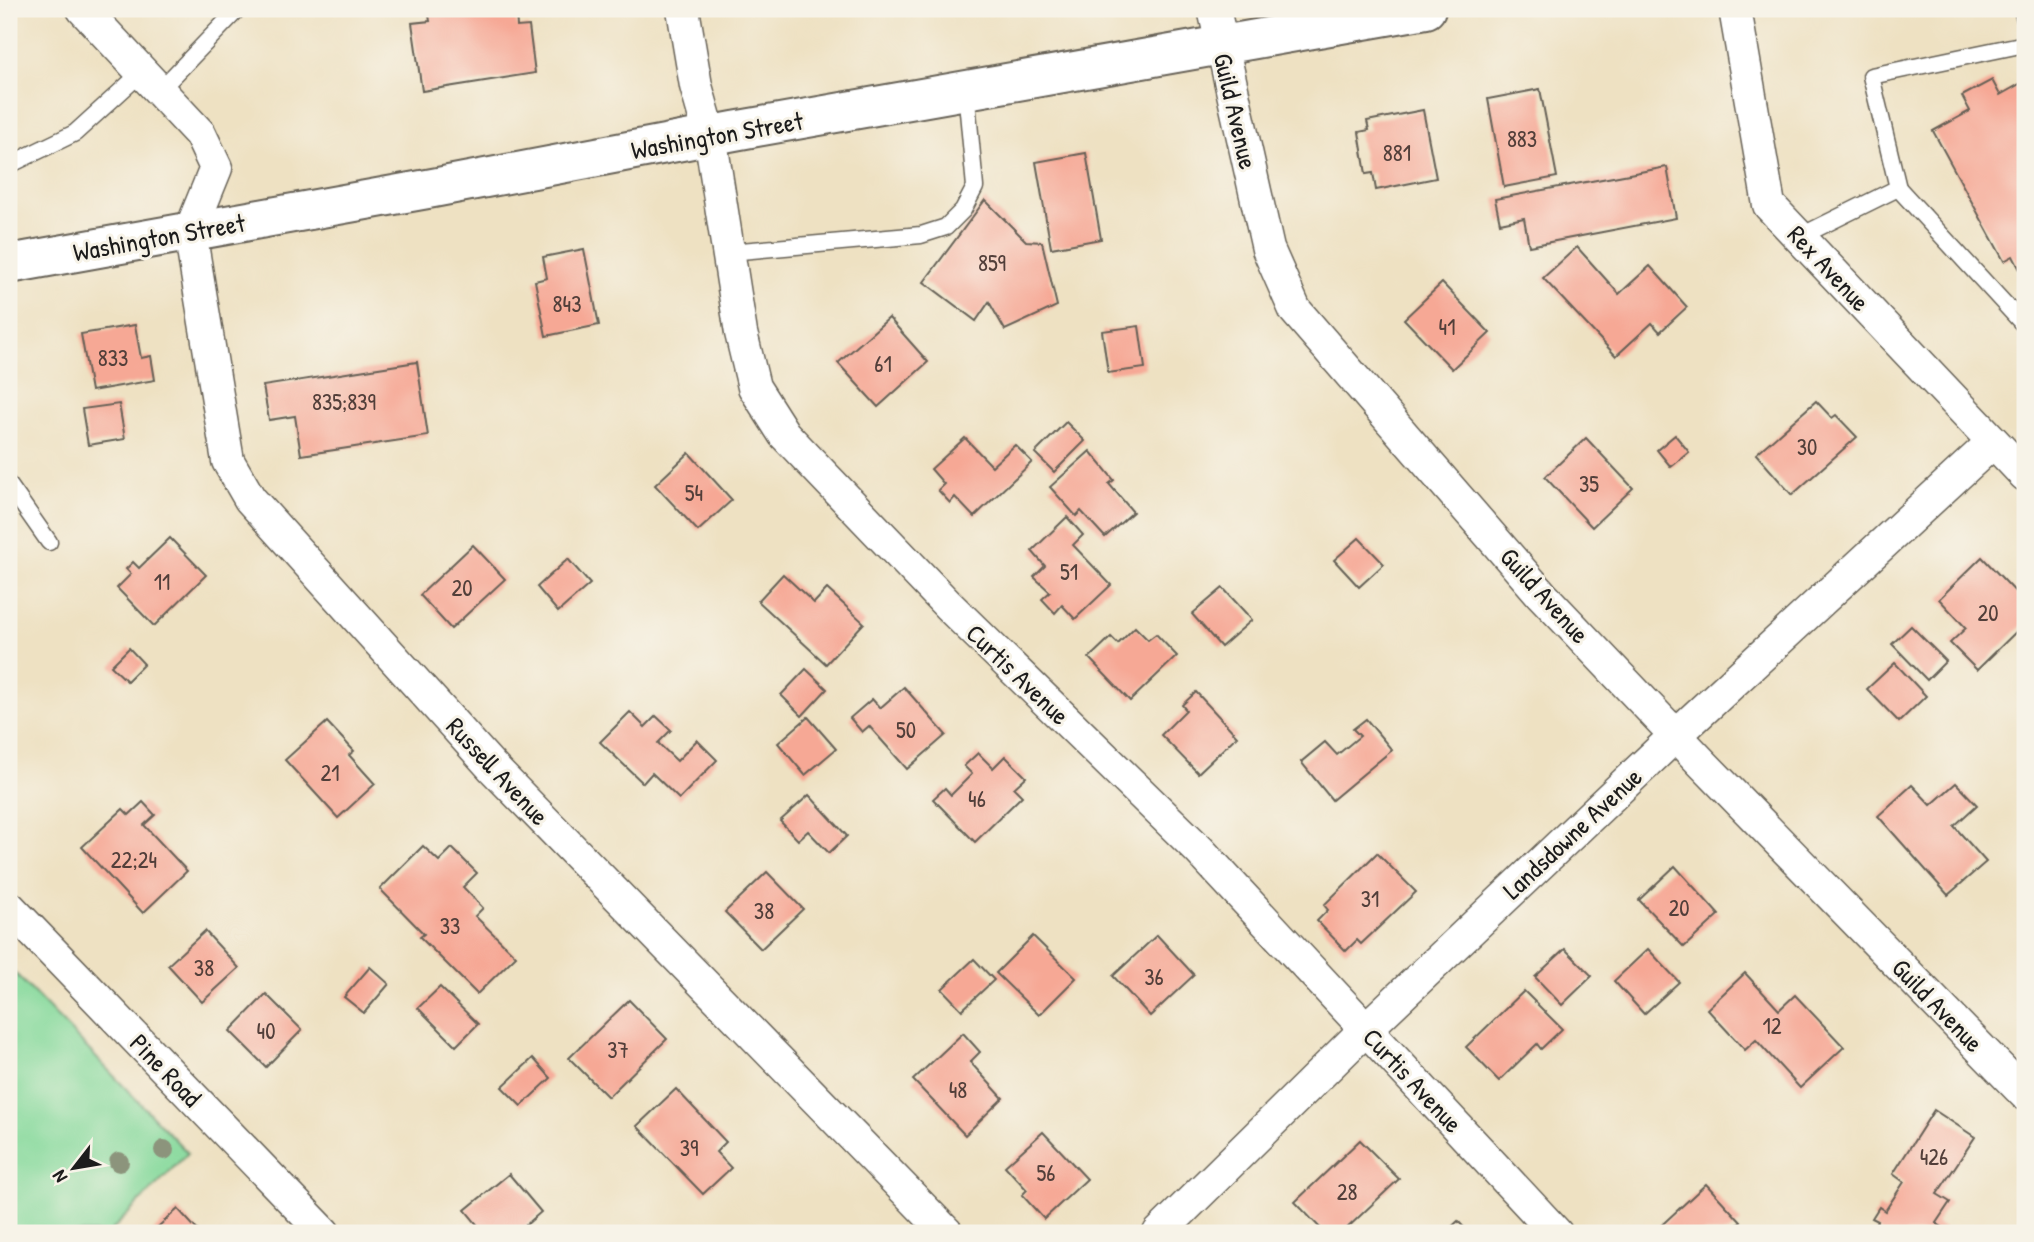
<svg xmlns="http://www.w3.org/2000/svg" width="2034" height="1242" viewBox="0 0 2034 1242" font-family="'Patrick Hand',sans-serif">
  <rect width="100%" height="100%" fill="#f7f3e8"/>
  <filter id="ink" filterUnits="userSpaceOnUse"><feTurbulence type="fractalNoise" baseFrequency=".0143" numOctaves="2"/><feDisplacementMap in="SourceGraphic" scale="14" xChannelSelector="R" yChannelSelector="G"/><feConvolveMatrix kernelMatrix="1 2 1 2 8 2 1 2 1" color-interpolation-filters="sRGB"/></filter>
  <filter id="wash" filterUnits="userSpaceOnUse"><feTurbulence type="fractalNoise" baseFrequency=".00686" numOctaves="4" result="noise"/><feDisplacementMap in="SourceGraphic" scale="28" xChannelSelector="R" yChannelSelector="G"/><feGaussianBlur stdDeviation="1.57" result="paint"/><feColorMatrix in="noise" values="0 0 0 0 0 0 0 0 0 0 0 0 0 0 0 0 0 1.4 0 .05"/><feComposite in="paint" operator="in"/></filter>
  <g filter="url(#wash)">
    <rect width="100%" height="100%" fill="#eee1c2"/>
    <path fill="#85d99b" stroke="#507a5c" stroke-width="2" d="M9,967l179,186 -79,80h-100z"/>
    <g id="blocks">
      <g fill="#f6a895">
        <path d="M428,9h88l1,18 12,-1 6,47 -113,18 -10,-68 18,-2z"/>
        <path d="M1992,80l8,15 25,-14v198l-12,-23 -9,5 -71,-130 37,-20 -8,-15z"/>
        <path d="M1540,89l17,88 -53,10 -16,-88z"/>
        <path d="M1423,110l13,68 -60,12 -3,-17 -7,1 -7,-42 10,-2 -2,-9z"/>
        <path d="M1086,153l15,86 -50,9 -15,-86z"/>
        <path d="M1667,167l9,51 -147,28 -5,-28 -24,5 -5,-24z"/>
        <path d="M985,200l41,41 16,1 15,64 -52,24 -16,-28 -13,19 -52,-39z"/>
        <path d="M1577,247l42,47 31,-28 37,41 -27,25 -8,-9 -36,33 -73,-78z"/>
        <path d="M584,249l15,76 -53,11 -11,-55 12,-3 -4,-21z"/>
        <path d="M1442,283l48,50 -38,36 -48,-50z"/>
        <path d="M889,318l39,44 -50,45 -40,-44z"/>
        <path d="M135,325l6,33 10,-2 4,24 -64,11 -10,-57z"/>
        <path d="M1139,326l6,42 -37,5 -6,-42z"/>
        <path d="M417,362l11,74 -127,19 -6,-39 -26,4 -6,-34z"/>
        <path d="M1816,401l16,17 4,-3 21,22 -65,58 -36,-41z"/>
        <path d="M119,404l6,35 -37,6 -6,-36z"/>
        <path d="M1066,422l19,19 -31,31 -19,-19z"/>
        <path d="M1675,435l14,17 -18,15 -14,-17z"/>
        <path d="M965,438l27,28 23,-21 17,17 -58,55 -19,-20 -5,6 -12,-13 6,-6 -13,-15z"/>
        <path d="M1586,438l47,50 -41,39 -47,-50z"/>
        <path d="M1090,451l24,29 -5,4 24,28 -28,25 -24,-26 -5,5 -26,-29z"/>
        <path d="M689,453l43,47 -34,31 -43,-46z"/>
        <path d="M1067,517l16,18 -10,10 38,40 -36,34 -13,-14 -7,8 -13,-14 8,-7 -16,-15 11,-11 -13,-15z"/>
        <path d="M170,538l36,37 -52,51 -37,-38 14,-14 -5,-5 7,-7 6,6z"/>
        <path d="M1359,538l25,26 -25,23 -25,-27z"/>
        <path d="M473,545l32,34 -54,50 -31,-34z"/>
        <path d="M1982,557l43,45v21l-48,47 -27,-27 16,-15 -27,-29z"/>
        <path d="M568,559l22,25 -32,28 -21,-25z"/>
        <path d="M783,574l31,29 13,-14 37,34 -38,41 -68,-63z"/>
        <path d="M1223,588l29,32 -31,27 -29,-33z"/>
        <path d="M1911,626l35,35 -19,19 -35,-36z"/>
        <path d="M1135,627l13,13 8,-6 21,22 -47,45 -41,-43 22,-21 7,7z"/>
        <path d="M129,648l15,16 -17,17 -16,-15z"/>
        <path d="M1895,663l31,33 -27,26 -32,-33z"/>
        <path d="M806,669l21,20 -25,27 -21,-21z"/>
        <path d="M904,687l42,48 -39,34 -38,-43 -7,6 -12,-14 22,-19 8,9z"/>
        <path d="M1196,692l41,44 -39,37 -37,-38 25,-25 -4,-5z"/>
        <path d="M630,712l15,15 11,-11 15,14 -13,13 19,18 20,-21 20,20 -38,39 -27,-26 -9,10 -43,-41z"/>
        <path d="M808,717l28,32 -31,26 -27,-32z"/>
        <path d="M1366,719l26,31 -60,50 -31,-38 24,-20 12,13 23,-19 -7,-7z"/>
        <path d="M327,722l27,29 -5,4 26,29 -37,34 -53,-58z"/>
        <path d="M978,753l15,15 12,-12 21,21 -12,11 8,8 -47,46 -42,-43 12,-11 6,7 21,-21 -8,-8z"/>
        <path d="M1956,783l21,22 -23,21 32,36 -38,33 -70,-79 34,-31 19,20z"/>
        <path d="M809,795l38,41 -18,17 -21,-22 -10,9 -18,-19z"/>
        <path d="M143,802l12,13 -11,10 43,46 -44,42 -61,-66 41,-38 6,6z"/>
        <path d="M423,846l16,15 13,-13 25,25 -14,14 20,21 -8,8 41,40 -39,38 -57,-57 4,-3 -44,-45z"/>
        <path d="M1377,853l39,39 -55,52 -4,-4 -11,11 -29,-30 11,-11 -4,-5z"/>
        <path d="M1675,866l44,49 -35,32 -45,-47z"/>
        <path d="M767,872l36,37 -42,40 -36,-37z"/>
        <path d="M205,931l34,37 -37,34 -34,-37z"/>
        <path d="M1157,935l37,40 -44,41 -37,-40z"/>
        <path d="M1033,936l43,42 -37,37 -43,-42z"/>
        <path d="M1565,949l27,27 -30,29 -27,-28z"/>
        <path d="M1648,949l31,33 -35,32 -30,-33z"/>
        <path d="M974,959l20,21 -32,30 -20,-21z"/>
        <path d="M370,967l19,17 -25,29 -20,-16z"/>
        <path d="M1745,973l34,37 16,-15 49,52 -44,41 -44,-48 -11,10 -38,-41z"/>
        <path d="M440,987l38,37 -22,22 -38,-38z"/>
        <path d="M1524,991l38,38 -21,20 -4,-5 -38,37 -33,-34z"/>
        <path d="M266,994l36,36 -36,37 -36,-36z"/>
        <path d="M629,1000l38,39 -59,58 -39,-39z"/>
        <path d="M963,1033l17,19 -10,10 33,36 -38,37 -52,-55z"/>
        <path d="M533,1058l18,20 -30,28 -19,-19z"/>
        <path d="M676,1089l50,53 -10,10 15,16 -28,26 -66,-68z"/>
        <path d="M1934,1110l41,27 -38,57 13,8 -14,21 9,6 -3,4h-59l-8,-6 3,-6 -6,-3 7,-11 6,4 19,-29 -11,-8z"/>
        <path d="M1043,1132l44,47 -43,40 -22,-24 5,-5 -22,-24z"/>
        <path d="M1360,1140l39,39 -57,54h-17l-30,-31z"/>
        <path d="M509,1174l32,38 -16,14 5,7h-46l-19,-23z"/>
        <path d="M1706,1184l35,38 -13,11h-75z"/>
        <path d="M178,1209l22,24h-49z"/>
        <path d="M1458,1221l11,12h-24z"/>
      </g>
    </g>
  </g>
  <g filter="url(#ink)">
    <use href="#blocks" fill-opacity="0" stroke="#666156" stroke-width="2"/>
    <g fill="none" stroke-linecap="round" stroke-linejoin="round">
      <defs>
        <g id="service">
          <path d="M2022,9l3,11"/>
          <path d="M159,91l79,-82"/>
          <path d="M9,165l66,-32 67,-61"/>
          <path d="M1898,188l127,138"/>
          <path d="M1799,237l99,-49 -27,-112 154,-32"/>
          <path d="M729,252l192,-17 25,-8 17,-17 12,-23 -9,-97"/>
          <path d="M9,485l40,57"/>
        </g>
        <g id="minor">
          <path d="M83,9l117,125 16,34 -26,64 38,229 22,38 243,269 454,465"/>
          <path d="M683,9l13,77 14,49 31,198 13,54 30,47 164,171 251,245 357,383"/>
          <path d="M1214,9l54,240 27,61 247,285 160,168 323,331"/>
          <path d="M1735,9l34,196 256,270"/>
          <path d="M9,907l315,326"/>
          <path d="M1159,1233l207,-204 310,-294 317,-293"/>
        </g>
        <path id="primary" d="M9,264l424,-76 301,-57 692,-122"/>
      </defs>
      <use href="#service" stroke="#666156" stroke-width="19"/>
      <use href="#minor" stroke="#666156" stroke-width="35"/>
      <use href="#primary" stroke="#666156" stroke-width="42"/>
      <use href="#service" stroke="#fff" stroke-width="16"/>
      <use href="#minor" stroke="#fff" stroke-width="32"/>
      <use href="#primary" stroke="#fff" stroke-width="38"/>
    </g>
    <g fill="#8c947c">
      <circle cx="164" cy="1150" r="10"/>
      <circle cx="119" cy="1162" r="10"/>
    </g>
  </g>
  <g text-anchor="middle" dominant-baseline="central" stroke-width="6" stroke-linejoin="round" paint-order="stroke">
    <g font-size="23" fill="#523f3a">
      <text x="1522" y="138">883</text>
      <text x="1397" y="152">881</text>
      <text x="992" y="262">859</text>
      <text x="567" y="303">843</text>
      <text x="1447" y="326">41</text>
      <text x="113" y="357">833</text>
      <text x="883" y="363">61</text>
      <text x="344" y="401">835;839</text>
      <text x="1807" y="446">30</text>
      <text x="1589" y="483">35</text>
      <text x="694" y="492">54</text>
      <text x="1069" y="571">51</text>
      <text x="162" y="581">11</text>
      <text x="462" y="587">20</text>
      <text x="1988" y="612">20</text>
      <text x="906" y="729">50</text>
      <text x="330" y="772">21</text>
      <text x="977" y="798">46</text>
      <text x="134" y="859">22;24</text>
      <text x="1370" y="898">31</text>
      <text x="1679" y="907">20</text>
      <text x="764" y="910">38</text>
      <text x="450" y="925">33</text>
      <text x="204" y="967">38</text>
      <text x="1154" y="976">36</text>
      <text x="1772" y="1025">12</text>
      <text x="266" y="1030">40</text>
      <text x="618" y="1049">37</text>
      <text x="958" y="1089">48</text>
      <text x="689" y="1147">39</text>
      <text x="1934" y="1156">426</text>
      <text x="1046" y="1172">56</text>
      <text x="1347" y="1191">28</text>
    </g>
    <g font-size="26" fill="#1c1c1c" stroke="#f7f3e8">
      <text transform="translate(1236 111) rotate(77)">Guild Avenue</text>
      <text transform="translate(717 135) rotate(-10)">Washington Street</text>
      <text transform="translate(159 237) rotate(-10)">Washington Street</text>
      <text transform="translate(1829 268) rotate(47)">Rex Avenue</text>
      <text transform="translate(1545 595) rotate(48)">Guild Avenue</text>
      <text transform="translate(1018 674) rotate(44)">Curtis Avenue</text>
      <text transform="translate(498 771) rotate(47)">Russell Avenue</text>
      <text transform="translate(1572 833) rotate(-43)">Landsdowne Avenue</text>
      <text transform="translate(1938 1005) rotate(46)">Guild Avenue</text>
      <text transform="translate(166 1070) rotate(46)">Pine Road</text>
      <text transform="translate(1413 1080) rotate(47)">Curtis Avenue</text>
    </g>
  </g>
  <rect width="2034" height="1242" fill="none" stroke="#f7f3e8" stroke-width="35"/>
  <g transform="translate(74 1168) rotate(239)" stroke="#f7f3e8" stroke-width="5" paint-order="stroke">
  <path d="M0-5L12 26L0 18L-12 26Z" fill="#1c1c1c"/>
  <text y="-10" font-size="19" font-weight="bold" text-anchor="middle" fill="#1c1c1c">N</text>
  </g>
</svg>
